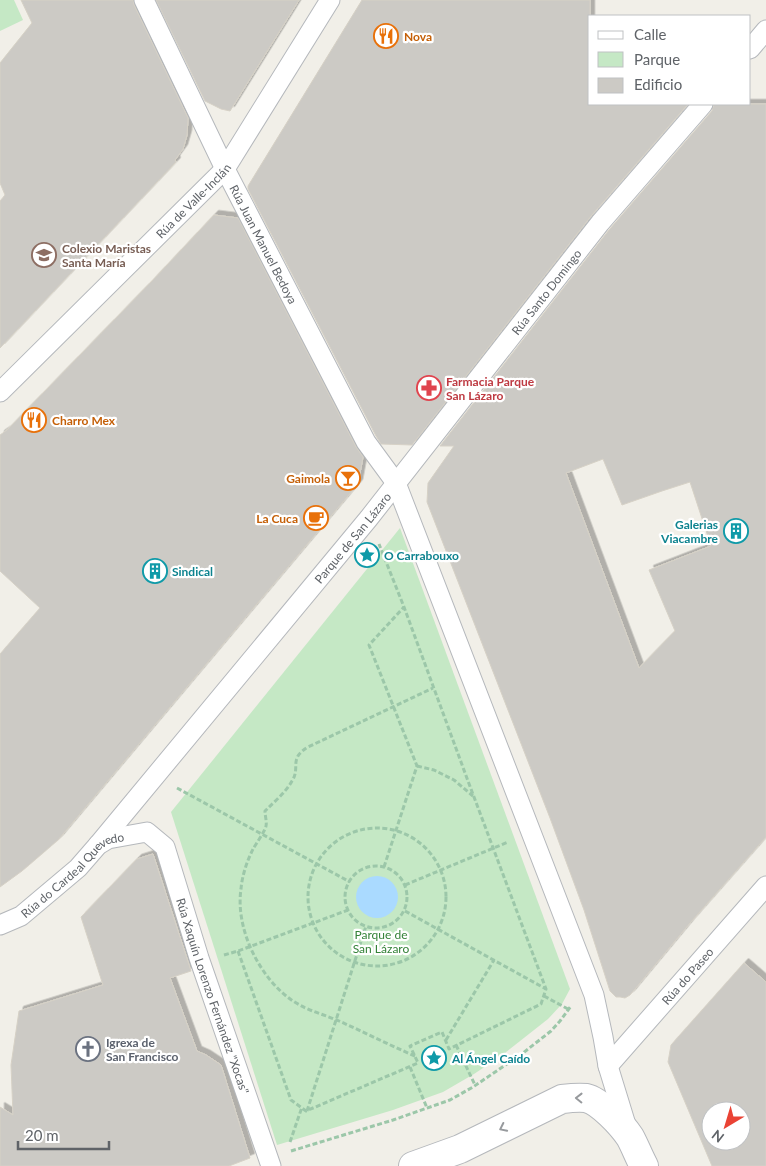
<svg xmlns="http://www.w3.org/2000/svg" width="766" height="1166" viewBox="0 0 766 1166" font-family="Lato,sans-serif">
  <defs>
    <filter id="shadow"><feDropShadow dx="4.5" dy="-4.5" stdDeviation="0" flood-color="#0004"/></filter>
  </defs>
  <rect width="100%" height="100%" fill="#f1efe8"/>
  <g fill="#c5e8c5">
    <path d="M0,0h14l9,20 -23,11z"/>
    <path d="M400,528l170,461 -8,15 -14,15 -47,37 -27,18 -31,18 -50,18 -116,35 -106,-333z"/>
  </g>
  <circle fill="#aadaff" cx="377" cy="897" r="21"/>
  <g fill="#cccac5" stroke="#d6d1c6" fill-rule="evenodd" filter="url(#shadow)">
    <path d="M21,0h112l1,5 54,113 -1,17 -4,14 -8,11 1,2 -176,186v-147l5,-6 -5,-12v-120l32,-40z"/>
    <path d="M156,0h143l-69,111 -9,-2 -16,-8z"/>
    <path d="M362,0h228v104h98l-97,112 -179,229 -31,-1 -5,-8 -128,-247v-3z"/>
    <path d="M714,104h52v733l-76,86 -60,72 -5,3 -5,-1h-4l-6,-6 -26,-81 -34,-92 -123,-316 1,-19 26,-37h-14l169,-216 103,-119zM603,459l19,46 40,-14 28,-9 21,64 -62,24 26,61 -36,37 -73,-195z"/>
    <path d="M214,215l24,3 118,229 7,10 -5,27 -300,356 -36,31 -22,16v-233l40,-46 -40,-37v-136l7,-5 143,-147z"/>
    <path d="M153,854l38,117 -21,7 27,73 9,4 15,10 29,93 -21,8h-229v-59l13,8 -2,-50 8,-54 84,-26 -22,-68 56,-58z"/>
    <path d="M744,963l22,19v184h-54l-44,-104 3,-17zM711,1111h30v30h-30z"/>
  </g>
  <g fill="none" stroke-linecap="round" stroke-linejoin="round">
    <defs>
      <g id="pedestrian">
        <path id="s1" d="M144,0l81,169 141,273 30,41 198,512 9,42 5,29 19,62"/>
        <path d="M750,49l16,-19"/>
        <path id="s2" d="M0,392l225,-223 105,-169"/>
        <path id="s3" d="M98,845l271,-327 231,-295 103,-119"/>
        <path id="s4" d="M0,925l21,-9 57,-48 20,-23 10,-6 39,-7 18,15 34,111 72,208"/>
        <path id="s5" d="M608,1066l158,-180"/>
      </g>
      <path id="tertiary" d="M413,1166l47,-17 102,-50c8,-1 16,-2 24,-1 14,3 36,27 44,39 5,9 9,20 14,29"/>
    </defs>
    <use href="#pedestrian" stroke="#b5b8bc" stroke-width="21"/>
    <use href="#tertiary" stroke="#b5b8bc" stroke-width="30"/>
    <g stroke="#9cc7a9" stroke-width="3" stroke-dasharray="5 2.5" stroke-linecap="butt">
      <path d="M417,766l17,4 20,10 19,16"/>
      <path d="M177,788l173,94"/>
      <circle cx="377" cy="897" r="69"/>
      <circle cx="376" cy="897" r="31"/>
      <path d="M384,867l33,-101 -48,-121 35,-38"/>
      <path d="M405,885l103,-43"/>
      <path d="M405,911l141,78"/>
      <path d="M238,951l53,149 15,11 112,-48 -8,-17 32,-14 7,17 92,-45 5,-15 -78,-208 -64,-174 -25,-63"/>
      <path d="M224,955l14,-4 110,-41"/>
      <path d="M544,996l24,13"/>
      <path d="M446,1040l48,-80"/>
      <path d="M456,1045l19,40"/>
      <path d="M415,1056c-26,-11 -51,-24 -76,-35 -16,-7 -31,-10 -46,-20 -33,-22 -58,-72 -52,-112 1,-13 6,-28 12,-40 3,-5 12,-18 13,-23 1,-4 -1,-10 -1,-15 9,-9 21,-19 27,-30 9,-14 -4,-22 16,-34l125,-59"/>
      <path d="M410,1067l17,41"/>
      <path d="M307,1111l59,-185"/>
      <path d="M290,1142l12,-35"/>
      <path d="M291,1151l102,-31 57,-20 23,-13 50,-34 28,-22 9,-10 11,-15"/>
    </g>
    <use href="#pedestrian" stroke="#fff" stroke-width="19"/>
    <use href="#tertiary" stroke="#fff" stroke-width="28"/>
  </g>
  <defs><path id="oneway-chevron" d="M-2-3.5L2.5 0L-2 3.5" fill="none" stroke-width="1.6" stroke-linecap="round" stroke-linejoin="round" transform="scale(1.25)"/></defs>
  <g stroke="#979a9d">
    <use href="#oneway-chevron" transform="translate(579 1098) rotate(-179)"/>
    <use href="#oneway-chevron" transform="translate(503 1128) rotate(154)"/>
  </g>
  <defs>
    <symbol id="restaurant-ring" viewBox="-11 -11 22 22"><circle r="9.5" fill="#fff" stroke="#e8710a" stroke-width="1.5"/><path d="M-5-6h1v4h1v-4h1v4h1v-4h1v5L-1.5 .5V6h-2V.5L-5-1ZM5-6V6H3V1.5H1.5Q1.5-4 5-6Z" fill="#e8710a"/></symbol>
    <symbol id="school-ring" viewBox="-11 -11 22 22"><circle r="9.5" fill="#fff" stroke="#8d6e63" stroke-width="1.5"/><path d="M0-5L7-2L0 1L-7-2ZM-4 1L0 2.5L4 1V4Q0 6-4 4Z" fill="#8d6e63"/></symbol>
    <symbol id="pharmacy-ring" viewBox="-11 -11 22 22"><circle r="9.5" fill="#fff" stroke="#e0444e" stroke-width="1.5"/><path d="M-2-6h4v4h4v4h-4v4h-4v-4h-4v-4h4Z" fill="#e0444e"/></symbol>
    <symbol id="bar-ring" viewBox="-11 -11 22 22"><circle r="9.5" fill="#fff" stroke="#e8710a" stroke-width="1.5"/><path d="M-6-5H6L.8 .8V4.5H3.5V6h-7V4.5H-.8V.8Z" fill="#e8710a"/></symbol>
    <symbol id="cafe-ring" viewBox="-11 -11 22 22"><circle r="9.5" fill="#fff" stroke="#e8710a" stroke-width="1.5"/><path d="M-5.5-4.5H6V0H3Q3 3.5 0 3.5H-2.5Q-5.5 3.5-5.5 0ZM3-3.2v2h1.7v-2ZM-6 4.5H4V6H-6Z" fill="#e8710a"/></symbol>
    <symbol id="building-ring" viewBox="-11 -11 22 22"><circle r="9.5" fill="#fff" stroke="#0f9aa8" stroke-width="1.5"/><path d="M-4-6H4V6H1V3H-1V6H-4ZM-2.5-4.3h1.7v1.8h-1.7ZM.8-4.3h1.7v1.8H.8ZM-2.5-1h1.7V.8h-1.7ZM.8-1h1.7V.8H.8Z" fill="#0f9aa8"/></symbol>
    <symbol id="sight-ring" viewBox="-11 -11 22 22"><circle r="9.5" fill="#fff" stroke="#0f9aa8" stroke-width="1.5"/><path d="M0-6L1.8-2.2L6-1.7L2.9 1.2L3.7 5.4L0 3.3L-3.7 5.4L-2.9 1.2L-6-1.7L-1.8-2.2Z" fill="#0f9aa8"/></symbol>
    <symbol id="church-ring" viewBox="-11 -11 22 22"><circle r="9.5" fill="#fff" stroke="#6b7280" stroke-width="1.5"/><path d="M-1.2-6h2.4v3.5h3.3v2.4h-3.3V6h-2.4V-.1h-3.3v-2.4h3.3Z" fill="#6b7280"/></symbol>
  </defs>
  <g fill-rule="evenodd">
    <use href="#restaurant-ring" x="372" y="22" width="28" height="28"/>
    <use href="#school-ring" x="30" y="241" width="28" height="28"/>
    <use href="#pharmacy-ring" x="415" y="374" width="28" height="28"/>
    <use href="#restaurant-ring" x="20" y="406" width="28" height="28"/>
    <use href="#bar-ring" x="334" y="464" width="28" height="28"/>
    <use href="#cafe-ring" x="302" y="504" width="28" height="28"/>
    <use href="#building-ring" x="722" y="517" width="28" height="28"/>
    <use href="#sight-ring" x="353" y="541" width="28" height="28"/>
    <use href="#building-ring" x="141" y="557" width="28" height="28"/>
    <use href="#church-ring" x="74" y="1035" width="28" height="28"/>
    <use href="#sight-ring" x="420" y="1044" width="28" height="28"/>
  </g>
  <g text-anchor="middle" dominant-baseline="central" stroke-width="4.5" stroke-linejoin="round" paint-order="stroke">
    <g font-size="12" font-weight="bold" fill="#c56008" stroke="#fff" text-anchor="start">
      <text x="404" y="36">Nova</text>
      <text x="52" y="420">Charro Mex</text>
      <text x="330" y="478" text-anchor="end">Gaimola</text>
      <text x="298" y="518" text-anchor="end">La Cuca</text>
    </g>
    <g font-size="12" fill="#5f6368" stroke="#fff">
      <text stroke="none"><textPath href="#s2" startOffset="272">Rúa de Valle-Inclán</textPath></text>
      <text stroke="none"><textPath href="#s1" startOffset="272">Rúa Juan Manuel Bedoya</textPath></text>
      <text stroke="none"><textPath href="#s3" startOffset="712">Rúa Santo Domingo</textPath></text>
      <text stroke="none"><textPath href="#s3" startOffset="399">Parque de San Lázaro</textPath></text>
      <text stroke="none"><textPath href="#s4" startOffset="90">Rúa do Cardeal Quevedo</textPath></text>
      <text stroke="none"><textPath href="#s5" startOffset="120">Rúa do Paseo</textPath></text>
      <text stroke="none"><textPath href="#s4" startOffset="359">Rúa Xaquín Lorenzo Fernández "Xocas"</textPath></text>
    </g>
    <g font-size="12" font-weight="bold" fill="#785e54" stroke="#fff" text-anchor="start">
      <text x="62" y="248">Colexio Maristas<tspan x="62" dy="14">Santa María</tspan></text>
    </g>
    <g font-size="12" font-weight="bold" fill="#be3a42" stroke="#fff" text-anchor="start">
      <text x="446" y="381">Farmacia Parque<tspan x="446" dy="14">San Lázaro</tspan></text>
    </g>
    <g font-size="12" font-weight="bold" fill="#0d838f" stroke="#fff" text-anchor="start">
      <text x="718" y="524" text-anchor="end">Galerias<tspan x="718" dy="14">Viacambre</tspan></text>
      <text x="384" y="555">O Carrabouxo</text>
      <text x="172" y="571">Sindical</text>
      <text x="452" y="1058">Al Ángel Caído</text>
    </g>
    <g font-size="12" fill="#348238" stroke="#fff">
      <text x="381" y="934">Parque de<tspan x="381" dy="14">San Lázaro</tspan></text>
    </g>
    <g font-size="12" font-weight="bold" fill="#5b616d" stroke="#fff" text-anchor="start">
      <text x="106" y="1042">Igrexa de<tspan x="106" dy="14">San Francisco</tspan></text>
    </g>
  </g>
  <rect x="588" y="15" width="162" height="90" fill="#ffffff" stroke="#bfc1c3"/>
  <rect x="598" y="31" width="25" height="8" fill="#ffffff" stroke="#bfc1c3"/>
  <text x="634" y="40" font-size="15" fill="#5f6368">Calle</text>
  <rect x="598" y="52" width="25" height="15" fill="#c5e8c5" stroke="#bfc1c3"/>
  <text x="634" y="65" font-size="15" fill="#5f6368">Parque</text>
  <rect x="598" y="78" width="25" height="15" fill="#cccac5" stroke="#bfc1c3"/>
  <text x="634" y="90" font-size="15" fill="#5f6368">Edificio</text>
  <g transform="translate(726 1126) rotate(218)"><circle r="24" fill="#ffffff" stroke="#bfc1c3"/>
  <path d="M0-4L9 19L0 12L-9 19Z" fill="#ea4335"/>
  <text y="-8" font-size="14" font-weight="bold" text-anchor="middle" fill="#5f6368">N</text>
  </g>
  <path d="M18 1141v8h91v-8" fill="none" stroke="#5f6368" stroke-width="2.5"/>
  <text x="25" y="1141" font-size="15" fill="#5f6368" stroke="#ffffff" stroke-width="4" paint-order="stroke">20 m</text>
</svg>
